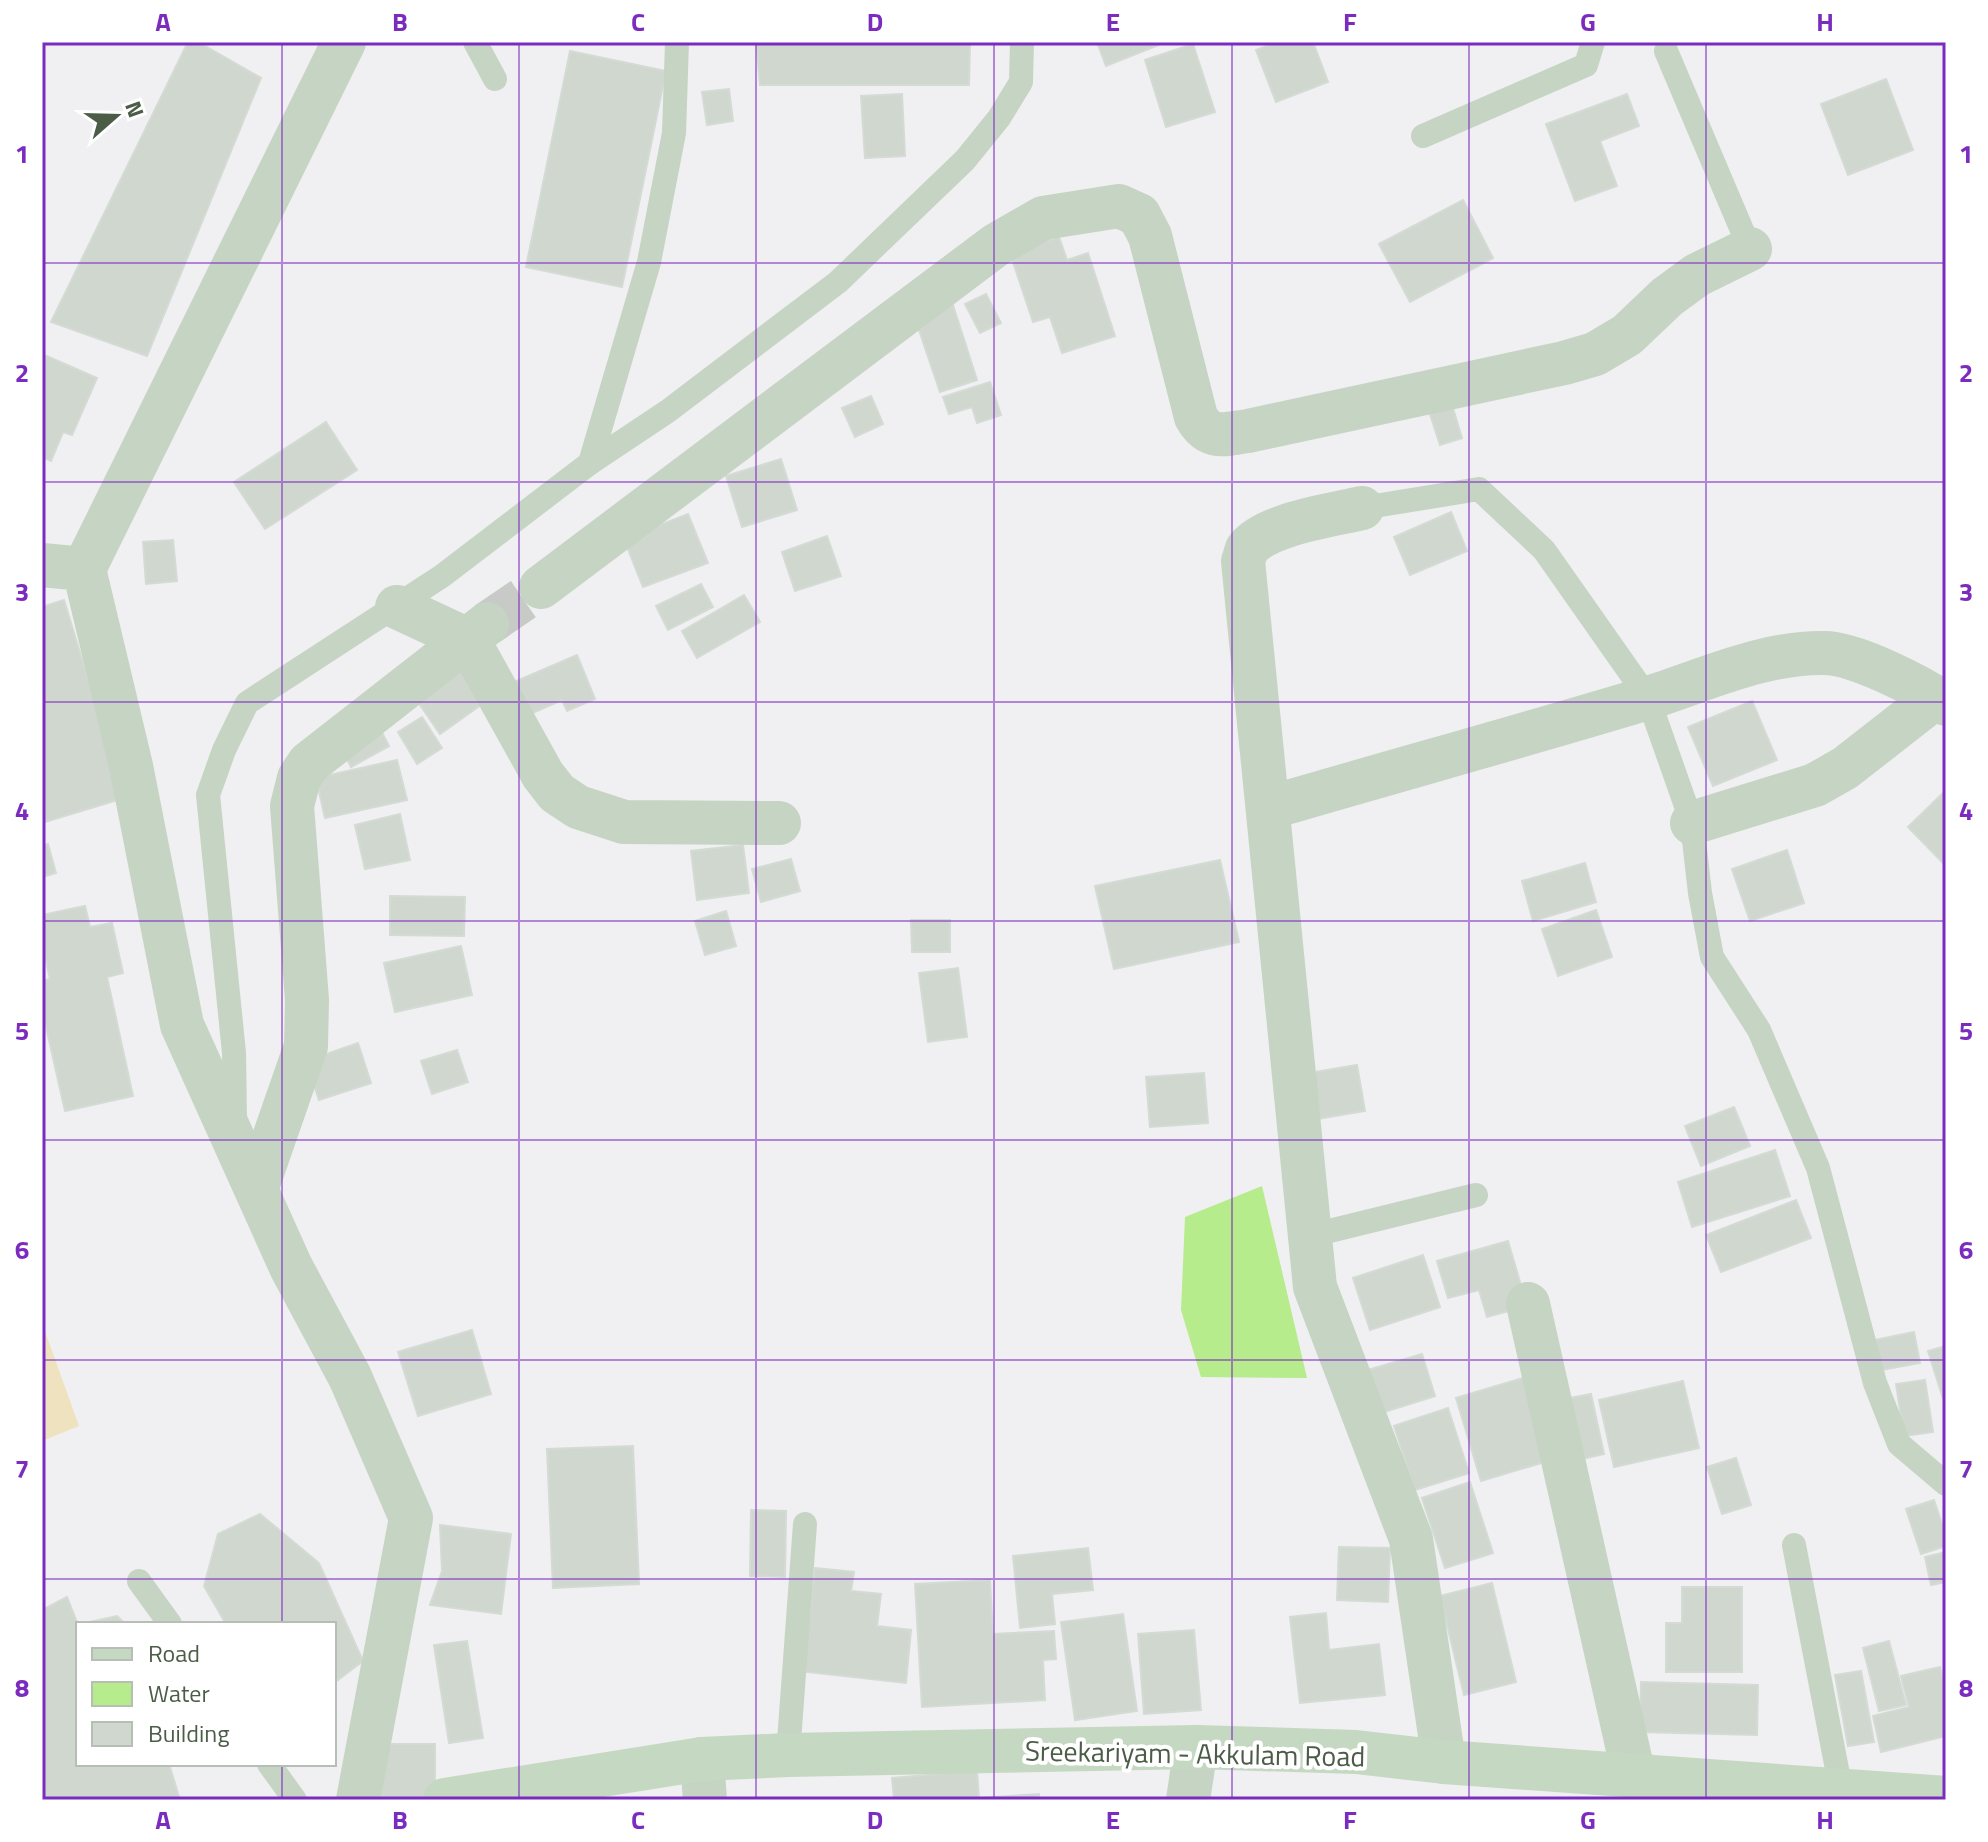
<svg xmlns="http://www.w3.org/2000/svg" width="1988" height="1842" viewBox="0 0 1988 1842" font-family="'Titillium Web',sans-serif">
  <rect width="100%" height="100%" fill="#f0eff2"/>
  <path fill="#efe2be" d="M42,1323l37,103 -37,15z"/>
  <path fill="#b6ec8b" d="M1262,1186l45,192 -106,-1 -20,-67 4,-93z"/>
  <g fill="#cfd7cf" stroke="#d3dbd4" stroke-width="2">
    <path d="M188,42h10l63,36 -114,278 -96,-34z"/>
    <path d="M756,42h214l-1,43h-209z"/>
    <path d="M1097,42h69l-60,24z"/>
    <path d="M1277,42h36l15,40 -52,20 -20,-52z"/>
    <path d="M1193,44l22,68 -49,15 -21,-67z"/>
    <path d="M570,51l96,20 -44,216 -96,-20z"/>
    <path d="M1886,79l27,71 -65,25 -27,-71z"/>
    <path d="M729,89l4,32 -26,4 -5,-33z"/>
    <path d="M902,94l3,62 -40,2 -4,-62z"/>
    <path d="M1627,94l12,32 -39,15 17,45 -42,15 -29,-77z"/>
    <path d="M1463,200l30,58 -83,44 -31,-58z"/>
    <path d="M1059,237l8,23 21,-7 27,83 -53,17 -12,-36 -17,5 -23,-69z"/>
    <path d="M986,294l15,29 -21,10 -15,-29z"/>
    <path d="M953,305l24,75 -37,12 -25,-74z"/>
    <path d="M42,354l55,24 -25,57 -9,-3 -12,29 -9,-4z"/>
    <path d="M990,382l11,33 -24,8 -5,-16 -23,7 -6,-17z"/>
    <path d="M1449,395l13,43 -22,7 -14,-43z"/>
    <path d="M871,396l12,28 -28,13 -13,-29z"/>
    <path d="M326,422l31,48 -92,59 -31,-47z"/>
    <path d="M781,459l16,51 -55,17 -16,-51z"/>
    <path d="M1451,512l16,39 -57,24 -16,-38z"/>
    <path d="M688,514l20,49 -65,24 -19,-48z"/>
    <path d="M827,536l14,40 -46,15 -13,-39z"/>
    <path d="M173,540l4,41 -31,3 -3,-42z"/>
    <path d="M701,584l12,23 -45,23 -12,-24z"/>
    <path d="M744,595l16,27 -63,36 -15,-27z"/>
    <path d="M64,600l60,198 -82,25v-216z"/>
    <path d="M577,655l18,44 -28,12 -5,-11 -43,19 -14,-33z"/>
    <path d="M454,657l31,45 -45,32 -31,-45z"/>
    <path d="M1752,701l25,59 -64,26 -25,-59z"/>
    <path d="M422,717l20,31 -25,16 -19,-32z"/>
    <path d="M377,723l12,23 -38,21 -12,-24z"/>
    <path d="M397,760l10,40 -82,18 -9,-40z"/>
    <path d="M1946,790v73l-1,2 -37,-38z"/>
    <path d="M400,814l10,46 -45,9 -10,-44z"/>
    <path d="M48,844l8,29 -14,4v-31z"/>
    <path d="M743,845l6,48 -52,7 -6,-49z"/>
    <path d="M1787,850l17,53 -54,18 -18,-52z"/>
    <path d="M791,859l9,32 -39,11 -9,-33z"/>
    <path d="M1220,860l19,82 -125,27 -19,-83z"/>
    <path d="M1585,863l11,39 -63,19 -11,-40z"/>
    <path d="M390,896l75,1 -1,39 -74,-1z"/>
    <path d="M85,906l5,21 22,-4 11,50 -16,4 26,119 -68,15 -23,-102v-28l8,-2 -8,-37v-27z"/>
    <path d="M1596,910l16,47 -54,19 -16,-47z"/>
    <path d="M726,911l10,35 -31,9 -10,-34z"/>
    <path d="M911,920h39v32h-38z"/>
    <path d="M461,946l11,49 -77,17 -11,-49z"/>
    <path d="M958,968l9,69 -39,5 -9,-69z"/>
    <path d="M358,1043l13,40 -52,17 -13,-39z"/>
    <path d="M457,1050l11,32 -36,12 -11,-33z"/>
    <path d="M1357,1065l8,46 -54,9 -8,-46z"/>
    <path d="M1204,1073l4,50 -58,4 -4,-50z"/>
    <path d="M1734,1107l16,39 -49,20 -16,-40z"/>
    <path d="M1775,1150l15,46 -98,31 -14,-45z"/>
    <path d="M1796,1200l15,38 -90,34 -15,-37z"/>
    <path d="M1508,1241l19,65 -40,11 -8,-27 -31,8 -11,-37z"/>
    <path d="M1423,1255l17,52 -70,23 -17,-52z"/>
    <path d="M472,1330l19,64 -73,22 -20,-64z"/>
    <path d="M1914,1332l6,31 -39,7 -6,-30z"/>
    <path d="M1946,1346v62l-18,-57z"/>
    <path d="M1422,1354l13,42 -54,17 -13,-43z"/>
    <path d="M1523,1378l25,83 -67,20 -25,-83z"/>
    <path d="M1925,1380l8,52 -29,4 -8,-52z"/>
    <path d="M1683,1381l16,67 -85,19 -15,-67z"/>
    <path d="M1591,1394l13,60 -31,7 -14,-61z"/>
    <path d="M1448,1408l21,65 -54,17 -21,-64z"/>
    <path d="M633,1446l6,138 -86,4 -6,-139z"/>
    <path d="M1736,1458l15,47 -29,9 -15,-47z"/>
    <path d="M1470,1482l23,71 -48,15 -23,-70z"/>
    <path d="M1934,1500l12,36v10l-25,8 -15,-45z"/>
    <path d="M751,1510l35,1 -1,66 -35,-1z"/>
    <path d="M260,1514l59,49 44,98 -29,22v-59h-108l-22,-38 14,-52z"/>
    <path d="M440,1525l71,9 -10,80 -71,-9 12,-34z"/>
    <path d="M1339,1547l51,1 -2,54 -51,-2z"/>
    <path d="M1088,1548l5,42 -41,4 3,30 -35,4 -7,-72z"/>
    <path d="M1946,1552v30l-15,3 -6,-28z"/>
    <path d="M815,1568l39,4 -3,19 30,3 -4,32 34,4 -5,53 -108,-12 12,-58z"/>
    <path d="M990,1580l3,54 61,-3 2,28 -13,1 2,40 -123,7 -7,-123z"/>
    <path d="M1492,1583l24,99 -52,13 -24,-99z"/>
    <path d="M1682,1587h60v85h-76v-49h16z"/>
    <path d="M67,1597l11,28v139h91l11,36h-138v-190z"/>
    <path d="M1326,1613l3,37 50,-6 6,51 -85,8 -10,-86z"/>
    <path d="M1123,1614l14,97 -62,9 -14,-98z"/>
    <path d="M117,1616l8,8h-44z"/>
    <path d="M1194,1630l7,80 -57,4 -6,-80z"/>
    <path d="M467,1641l16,97 -34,5 -15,-98z"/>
    <path d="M1889,1641l17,64 -27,6 -16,-63z"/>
    <path d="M1940,1667l6,25v44l-65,16 -8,-36 36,-9 -8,-31z"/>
    <path d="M1861,1671l13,71 -26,4 -13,-71z"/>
    <path d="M1641,1682l117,3 -1,50 -117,-3z"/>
    <rect x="381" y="1744" width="54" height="54"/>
    <path d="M977,1771l2,27 60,-4v6h-145l-2,-22z"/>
  </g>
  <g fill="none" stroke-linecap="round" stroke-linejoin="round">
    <path stroke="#c7cac7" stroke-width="44" stroke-dasharray="44 22" stroke-linecap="butt" d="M487,624l54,-37"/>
    <g stroke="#c6d4c3" stroke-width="24">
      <path d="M475,42l20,37"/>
      <path d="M1666,51l84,198"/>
      <path d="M1423,136l163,-71 7,-23"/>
      <path d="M590,463l59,-201 25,-129 3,-91"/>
      <path d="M1362,508l117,-19 65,61 104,148 44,125 8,70 12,64 47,73 59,138 57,215 24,61 47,40"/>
      <path d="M235,1120l-1,-67 -26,-258 16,-45 23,-47 195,-127 148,-113 78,-52 170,-129 127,-122 34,-42 22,-36 1,-40"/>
      <path d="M1309,1236l167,-41"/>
      <path d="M1794,1545l47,245"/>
      <path d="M139,1581l31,43"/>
      <path d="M788,1755l17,-231"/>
      <path d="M269,1764l26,36"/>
    </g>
    <g stroke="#c6d4c3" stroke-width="44">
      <path d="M1362,508c-29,7 -97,16 -115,41 -1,2 -3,10 -4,12l72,726 96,252 33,223"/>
      <path d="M42,565l42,4 47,197 51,259 109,242 59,110 61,141 -53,282"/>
      <path d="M84,569l260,-527"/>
      <path d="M541,587l455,-342 47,-27 76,-12 20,9 11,21 46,181c14,24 28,17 52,14l316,-68 31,-9 32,-19 40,-38 30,-22 53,-26"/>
      <path d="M397,607l71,33 75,135 14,18 21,14 46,15 155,1"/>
      <path d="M1268,808c126,-37 254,-72 380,-110 57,-18 115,-46 176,-45 31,0 95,33 122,51"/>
      <path d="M1692,823l123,-38 30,-17 91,-71"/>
      <path d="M257,1187l49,-141 1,-46 -15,-194 7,-28 10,-15 178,-139"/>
      <path d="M1528,1304l106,472"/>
      <path d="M702,1759l3,41"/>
      <path d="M1188,1800l8,-53"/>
    </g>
    <path stroke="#c5d8c2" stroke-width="44" d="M445,1800l257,-41 86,-4 408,-8 160,5 88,10 502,36"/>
  </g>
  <path fill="none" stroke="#7b2cbf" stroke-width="2" stroke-opacity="0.55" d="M282,42v1582M519,42v1758M756,42v1758M994,42v1758M1232,42v1758M1469,42v1758M1706,42v1758M42,263h1904M42,482h1904M42,702h1904M42,921h1904M42,1140h1904M42,1360h1904M42,1579h1904M282,1764v36"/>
  <g text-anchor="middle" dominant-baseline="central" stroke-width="8" stroke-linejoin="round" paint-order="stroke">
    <g font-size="28" fill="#4b5d47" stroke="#fff">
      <text transform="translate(1195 1753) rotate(1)">Sreekariyam - Akkulam Road</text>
    </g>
  </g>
  <rect width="1988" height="1842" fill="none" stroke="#ffffff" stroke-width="88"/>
  <rect x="76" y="1622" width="260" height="144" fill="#ffffff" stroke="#b7beb5" stroke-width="2"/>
  <rect x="92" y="1648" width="40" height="12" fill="#c5d8c2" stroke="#b7beb5" stroke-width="2"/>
  <text x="148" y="1662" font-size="24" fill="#4b5d47">Road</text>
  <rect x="92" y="1682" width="40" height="24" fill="#b6ec8b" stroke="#b7beb5" stroke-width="2"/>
  <text x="148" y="1702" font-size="24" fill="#4b5d47">Water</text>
  <rect x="92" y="1722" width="40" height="24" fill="#cfd7cf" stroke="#b7beb5" stroke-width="2"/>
  <text x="148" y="1742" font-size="24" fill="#4b5d47">Building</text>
  <g transform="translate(116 116) rotate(70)" stroke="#ffffff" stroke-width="6" paint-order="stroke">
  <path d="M0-6L14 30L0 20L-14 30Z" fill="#4b5d47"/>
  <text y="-12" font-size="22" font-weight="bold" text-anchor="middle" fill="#4b5d47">N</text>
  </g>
  <rect x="44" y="44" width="1900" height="1754" fill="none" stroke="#7b2cbf" stroke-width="3"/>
  <g font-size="26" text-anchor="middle" font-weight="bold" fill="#7b2cbf">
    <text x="163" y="31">A</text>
    <text x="400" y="31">B</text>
    <text x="638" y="31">C</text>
    <text x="875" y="31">D</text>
    <text x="1113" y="31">E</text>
    <text x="1350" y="31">F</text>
    <text x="1588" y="31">G</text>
    <text x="1825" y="31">H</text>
    <text x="22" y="163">1</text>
    <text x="1966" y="163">1</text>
    <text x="22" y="382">2</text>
    <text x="1966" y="382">2</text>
    <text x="22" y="601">3</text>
    <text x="1966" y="601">3</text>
    <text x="22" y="820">4</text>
    <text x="1966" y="820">4</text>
    <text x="22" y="1040">5</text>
    <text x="1966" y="1040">5</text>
    <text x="22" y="1259">6</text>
    <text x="1966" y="1259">6</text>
    <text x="22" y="1478">7</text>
    <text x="1966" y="1478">7</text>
    <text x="22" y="1697">8</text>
    <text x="1966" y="1697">8</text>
    <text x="163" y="1829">A</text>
    <text x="400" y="1829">B</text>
    <text x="638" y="1829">C</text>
    <text x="875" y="1829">D</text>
    <text x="1113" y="1829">E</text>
    <text x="1350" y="1829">F</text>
    <text x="1588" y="1829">G</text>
    <text x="1825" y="1829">H</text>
  </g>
</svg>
